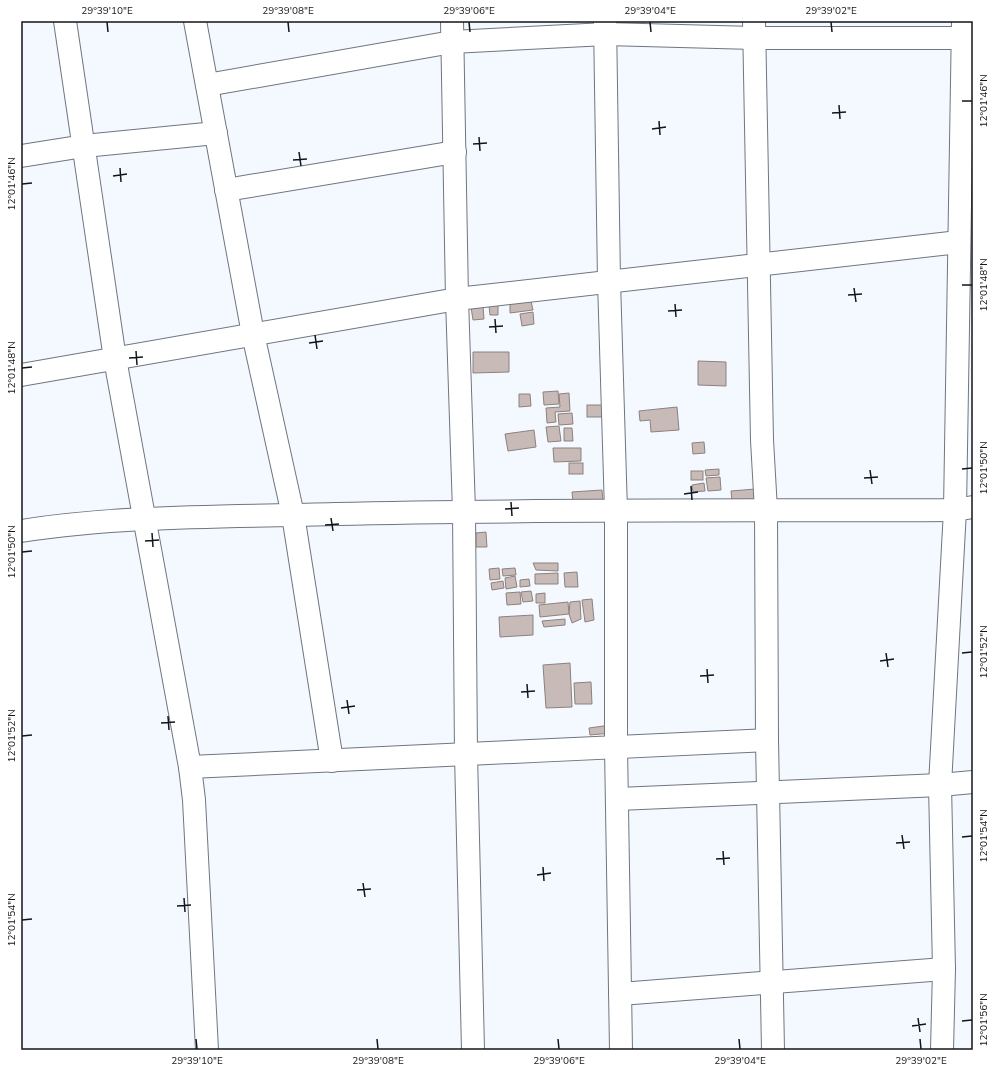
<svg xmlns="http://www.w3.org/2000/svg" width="994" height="1071" viewBox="0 0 994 1071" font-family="'Nunito Sans',sans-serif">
  <rect width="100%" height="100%" fill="#f4f9ff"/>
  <g fill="#c8bbb7" stroke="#8d817d">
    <path d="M531,301l2,9 -23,3v-10z"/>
    <path d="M498,304v11h-8l-1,-10z"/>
    <path d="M483,306l1,13 -11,1 -2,-13z"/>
    <path d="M533,312l1,12 -12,2 -2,-12z"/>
    <path d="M473,352h36v20l-36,1z"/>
    <path d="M698,361l28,1v24l-28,-1z"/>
    <path d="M558,391l1,13 -15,1 -1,-13z"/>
    <path d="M569,393l1,18 -15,1 1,10 -9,1 -1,-15 14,-1 -1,-13z"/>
    <path d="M519,394h11l1,12 -12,1z"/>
    <rect x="587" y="405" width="17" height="12"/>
    <path d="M677,407l2,23 -28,2 -1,-12 -10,1 -1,-10z"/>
    <path d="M572,413l1,11 -14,1 -1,-11z"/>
    <path d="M559,426l2,15 -13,1 -2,-15z"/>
    <path d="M564,428h8l1,13h-9z"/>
    <path d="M534,430l2,17 -28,4 -3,-17z"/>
    <path d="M704,442l1,11 -12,1 -1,-11z"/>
    <path d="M553,448h28v13l-27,1z"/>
    <rect x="569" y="463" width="14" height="11"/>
    <path d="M719,469v6l-13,1 -1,-6z"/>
    <rect x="691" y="471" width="12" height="9"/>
    <path d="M720,477l1,13 -13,1 -2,-13z"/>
    <path d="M704,483l1,8 -12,1 -1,-7z"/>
    <path d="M755,489l1,11 -24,2 -1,-11z"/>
    <path d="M602,490l1,12 -30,2 -1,-12z"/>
    <path d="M486,532l1,15h-11v-14z"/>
    <path d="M533,563h25v8l-22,-1z"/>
    <path d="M499,568l1,11 -10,1 -1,-11z"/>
    <path d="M515,568l1,7 -13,1 -1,-7z"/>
    <path d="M577,572l1,15h-13l-1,-14z"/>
    <path d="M558,573v11h-23v-10z"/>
    <path d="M515,576l2,11 -11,2 -1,-11z"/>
    <path d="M529,579l1,7 -10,1v-7z"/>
    <path d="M503,581l1,7 -12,2 -1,-7z"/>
    <path d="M531,591l2,10 -10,1 -2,-10z"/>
    <path d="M520,592l1,12 -14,1 -1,-12z"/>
    <path d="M545,593v10h-9v-9z"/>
    <path d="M592,599l2,21 -9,2 -3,-22z"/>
    <path d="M580,601l1,18 -9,4 -3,-9 1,-12z"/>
    <path d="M568,602l1,12 -29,3 -1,-12z"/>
    <path d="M533,615v20l-33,2 -1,-20z"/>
    <path d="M565,619v6l-21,2 -2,-6z"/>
    <path d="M570,663l2,44 -26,1 -3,-43z"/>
    <path d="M591,682l1,22h-17l-1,-21z"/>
    <path d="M611,725l1,8 -22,2 -1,-7z"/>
  </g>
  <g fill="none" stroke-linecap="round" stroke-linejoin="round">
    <defs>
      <g id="minor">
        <path d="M65,21l50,338 75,408"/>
        <path d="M195,21l58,313 40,181 39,246"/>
        <path d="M452,21l5,278 7,212 2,243 7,296"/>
        <path d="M605,21l4,260 7,230v236l5,303"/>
        <path d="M754,21l8,419 4,70 1,230 6,310"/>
        <path d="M207,85l245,-43 154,-8 148,4h209"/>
        <path d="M21,156l63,-10 132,-13"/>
        <path d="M226,190l229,-38"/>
        <path d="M21,375l436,-76 502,-57"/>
        <path d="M21,531c104,-16 209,-14 314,-17 207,-5 414,-3 620,-4l18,-3"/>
        <path d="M618,799l322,-14 33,-3"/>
        <path d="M620,994l324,-25"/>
        <path d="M207,1050l-13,-250 -4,-33 577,-27"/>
        <path d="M942,1050l2,-81 -4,-184 15,-275 8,-489"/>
      </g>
    </defs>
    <use href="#minor" stroke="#6f767f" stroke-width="24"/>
    <use href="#minor" stroke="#fff" stroke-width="22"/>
  </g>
  <path fill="none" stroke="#121519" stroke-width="1.5" d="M107,22l1,10M288,22l1,10M469,22l1,10M650,22l1,10M831,22l1,10M962,101h10M839,105l1,14M832,113l14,-1M659,121l1,14M652,129l14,-2M479,137l1,14M473,144l14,-1M299,152l2,14M293,160l14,-1M120,168l1,14M113,176l14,-2M22,184l10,-1M962,285h10M854,288l2,14M848,295l14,-1M675,304l1,13M668,311l14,-1M495,319l1,14M489,327l14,-1M315,335l2,14M309,343l14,-2M136,351l1,14M129,358l14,-1M22,368l10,-1M962,469l10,-1M870,470l2,14M864,478l14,-1M691,486l1,14M684,494l14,-2M511,502l1,14M505,509l14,-1M331,518l2,13M325,525l14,-1M152,533l1,14M145,541l14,-1M22,552l10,-1M886,653l2,14M962,653l10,-1M880,661l14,-2M707,669l1,14M700,676l14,-1M527,684l1,14M521,692l14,-1M347,700l2,14M341,708l14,-2M168,716l1,14M161,723l14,-1M22,736l10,-1M902,835l2,14M962,837l10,-1M896,843l14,-1M723,851l1,14M716,859l14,-1M543,867l1,14M537,875l14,-2M363,883l2,14M357,890l14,-1M184,898l1,14M177,906l14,-1M22,920l10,-1M918,1018l2,14M962,1021l10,-1M912,1026l14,-2M196,1039l1,10M377,1039l1,10M558,1039l1,10M739,1039l1,10M920,1039l1,10"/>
  <rect width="994" height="1071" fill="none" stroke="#ffffff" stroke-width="44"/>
  <rect x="22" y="22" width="950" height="1027" fill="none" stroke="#121519" stroke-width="1.5"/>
  <g font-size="10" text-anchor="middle" fill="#121519">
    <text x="107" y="14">29°39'10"E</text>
    <text x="288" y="14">29°39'08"E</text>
    <text x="469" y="14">29°39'06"E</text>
    <text x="650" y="14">29°39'04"E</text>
    <text x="831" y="14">29°39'02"E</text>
    <text transform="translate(983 101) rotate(-90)" y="4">12°01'46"N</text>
    <text transform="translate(11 184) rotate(-90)" y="4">12°01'46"N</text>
    <text transform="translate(983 285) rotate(-90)" y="4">12°01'48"N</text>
    <text transform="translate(11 368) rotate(-90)" y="4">12°01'48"N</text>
    <text transform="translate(983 468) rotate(-90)" y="4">12°01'50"N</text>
    <text transform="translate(11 552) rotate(-90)" y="4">12°01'50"N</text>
    <text transform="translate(983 652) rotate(-90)" y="4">12°01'52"N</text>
    <text transform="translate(11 736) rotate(-90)" y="4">12°01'52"N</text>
    <text transform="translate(983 836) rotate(-90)" y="4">12°01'54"N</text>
    <text transform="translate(11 920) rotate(-90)" y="4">12°01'54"N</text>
    <text transform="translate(983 1020) rotate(-90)" y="4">12°01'56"N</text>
    <text x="197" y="1064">29°39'10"E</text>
    <text x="378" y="1064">29°39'08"E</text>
    <text x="559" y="1064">29°39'06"E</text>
    <text x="740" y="1064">29°39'04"E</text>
    <text x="921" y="1064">29°39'02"E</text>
  </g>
</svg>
